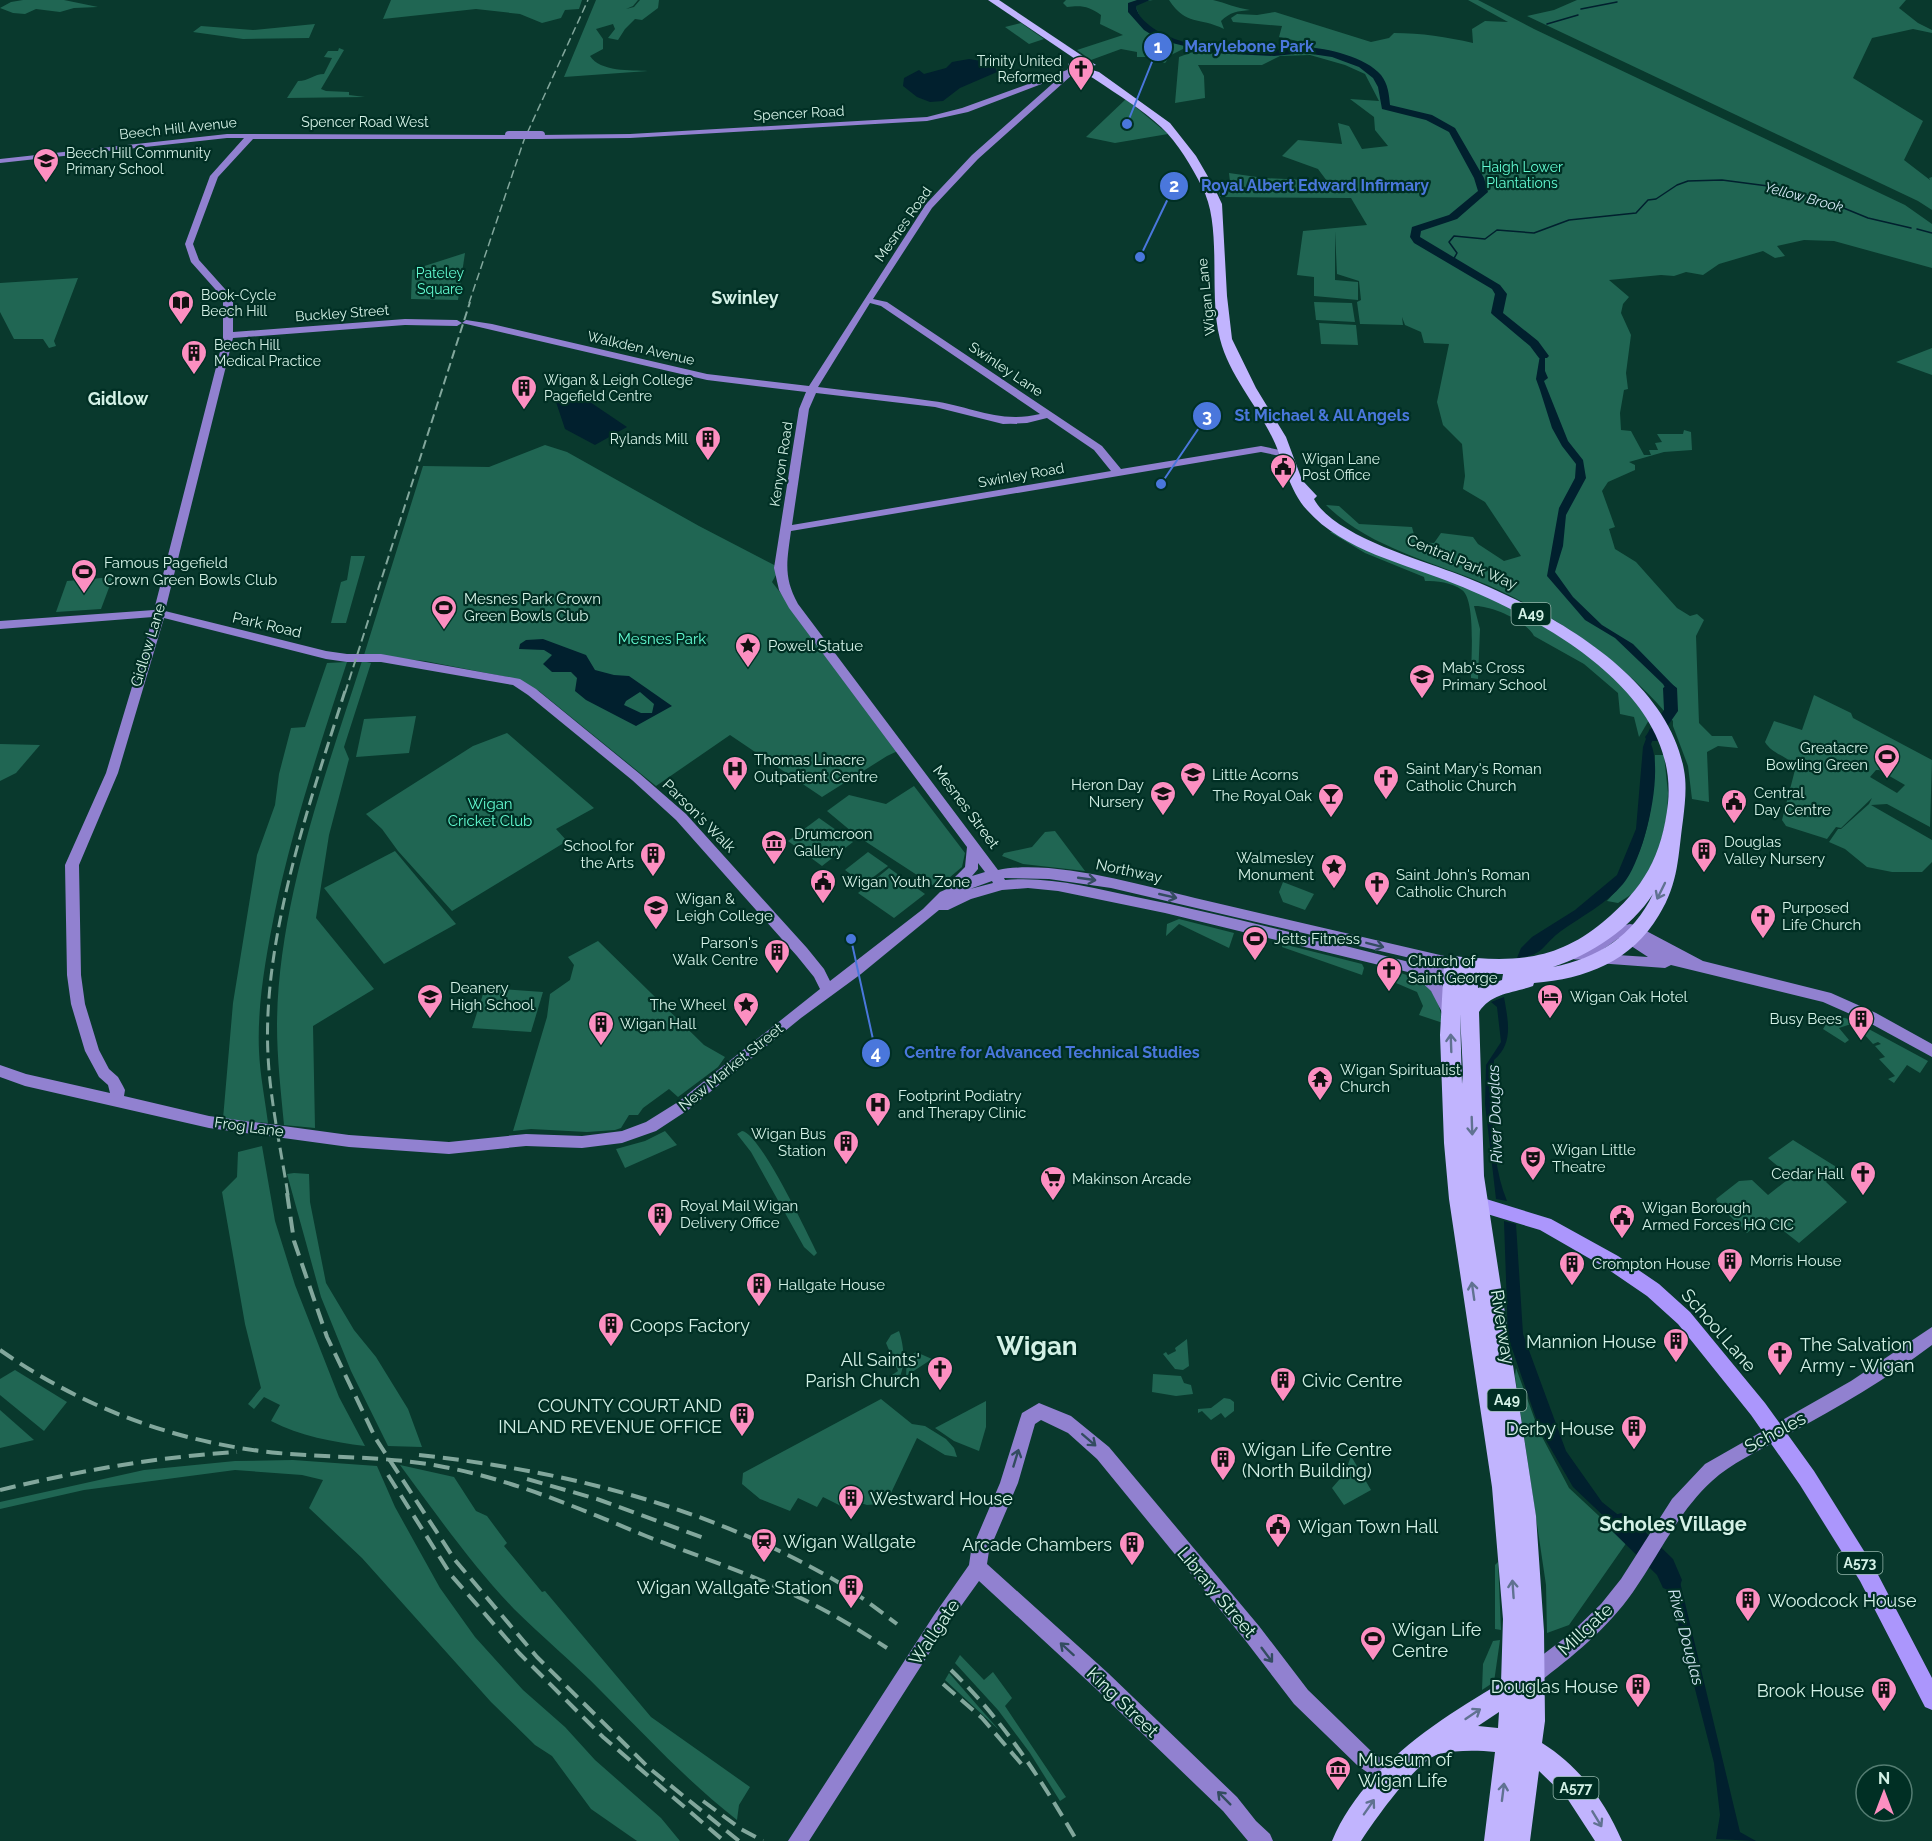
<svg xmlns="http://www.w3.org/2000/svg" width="1932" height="1841" viewBox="0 0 1932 1841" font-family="Raleway,sans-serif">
  <rect width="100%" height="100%" fill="#09392d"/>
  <g fill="#206653" fill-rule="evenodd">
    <path d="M23,0h41l34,7 -24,1 -14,4 -24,-3 -11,5 -12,-1 -13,-5 11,-6z"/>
    <path d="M391,0h191l-3,9 -14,1 -4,8 -19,5 -22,-9 -44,-5 -93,10z"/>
    <path d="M596,0h42l-5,6 -7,3 8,-2 6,-7h19l-1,8 -16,12 -7,-1 -10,10 -7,11 -10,-2 7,-9 -2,-5 -17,5 7,10v10l-13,7c10,16 41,14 58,15l-84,6z"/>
    <path d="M1066,0h87l-18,3c7,30 30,34 56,42l-20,10 -6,8 -16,-6h-12v-5l-16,-3 -30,11 -14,-10 46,-15 -23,-11 1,-9c-12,-9 -20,-10 -34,-8l-4,-4z"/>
    <path d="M1169,0c13,0 31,0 44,0 13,3 23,8 37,10 -12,1 -20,2 -29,11l3,8c-26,-13 -37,-2 -55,-29z"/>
    <path d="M1468,0h10l56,29 371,176 27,19v44l-98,-27 -30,-1 -27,6 8,10 -10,2 -12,-7 -44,13 -16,11 -17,-3 -12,4 -13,-1 -52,5 20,17 -6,7 -2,9 10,22 -5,38 2,16 -4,1 -4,23 1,17 10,1 13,24h7l-2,-5h9l-3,-7 7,-1 -5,-8h26l1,-4 7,2 1,18 -28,2 -35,10 6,3v5l-27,12 -6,9 13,36 -6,2 6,20 21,13 41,46 13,8 7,-2 7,6 -8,16 3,87 13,13h20l6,12 -20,-2 -11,6 2,50 -17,-3 -4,-33 -15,-40v-5c-48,-58 -114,-104 -183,-135 -55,-24 -121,-38 -164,-81l13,1 20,18 53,3 4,15 18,1 7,-10 32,4 5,7 26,17 17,-5 -36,-54 -22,-13 2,-13 -3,-32 -19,-19 -6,-23 12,-58 -25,-1 -3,-11 -16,-7 -3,-8 1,8 -43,-1 -3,-22 4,-2 -2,-19 -22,-7 -2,-43v49l23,2v18l-44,-4v-19l-17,-2 6,-44 64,-6 -16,-27 -131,-1 -3,-14 13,-1 -1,-9 35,5 63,3 -9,-12 -36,-13 16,-16 44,4 -4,-21 11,3 13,23 26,-3 -13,-16 -1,-13 -24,-18 29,2 -14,-27 -20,-9 -35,-10 -30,1 -18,9h-64l6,11 1,22 -30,5 4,-46 27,-10 7,1 -5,4 61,2 10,-4 28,-1 4,-5 -32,-7 3,-11 -49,-4 -2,-4 6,-4 20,1 18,-3 96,30 18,-4 5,-5c27,0 53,4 79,10l-1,-14 13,-8 23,1z"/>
    <path d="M1577,0h329l-7,8 19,15 14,7v3l-19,-4 -41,9 -19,40 70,43 -19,39 26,20 -1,-2 3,-1v33l-14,-9 -391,-185 27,-6z"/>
    <path d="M1021,23l23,16 -15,5 -24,-17z"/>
    <path d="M315,24l-6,14 -66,1 -50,-7 8,-6 52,4z"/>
    <path d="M339,48l5,2 -23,39 5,2 23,1v3l16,2 -78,1 11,-17c11,0 16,-7 26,-7l8,-16 -8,-1 4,-6h10z"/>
    <path d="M1126,99l42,35 -53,9 -29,-6z"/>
    <path d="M465,253l-7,47 -47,-1 1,-29z"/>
    <path d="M78,278l-24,63 2,5 -7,2 -6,-9h-29l-14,-27v-29z"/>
    <path d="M1314,302l38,1 3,19 -39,-2z"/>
    <path d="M1319,323l37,2 2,20 -37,-1z"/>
    <path d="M1932,348v27l-36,-13z"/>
    <path d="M545,445l22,7 132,74 81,42 -8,14 130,167 -15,7 -65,41 -92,-62 -74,51 -117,-95 -32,-14 -82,-16 -61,-6 59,-189 66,1z"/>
    <path d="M1330,532h8l162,69 78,46 44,36 27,37 -10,17 -5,-20 -14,-3 -2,-21 -34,-29 -50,-28c-7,-15 -44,-31 -60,-30l6,23 -2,50 -7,-1c0,-18 5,-78 -9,-88 -11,-8 -25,-9 -37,-9l-1,-4 -59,-24z"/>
    <path d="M351,556h14l-19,67h-15l10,-41 6,-2z"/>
    <path d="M113,577l-12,32 -45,3 11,-31z"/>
    <path d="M362,661l9,2 -27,84 5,12 -20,76 -13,83 58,71 -61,37 2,102 -31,-3c-3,-33 -7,-66 -7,-100 1,-121 48,-249 85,-364z"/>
    <path d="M347,662c-27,83 -54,164 -72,249 -9,45 -18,94 -16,140 1,24 6,48 9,72l-45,-4 10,-116 24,-148 18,-50 4,-31 12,-46 14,-1 22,-64z"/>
    <path d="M1814,695l37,18 2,5 79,42 -2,67 -43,-23 -16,1 61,35v22l-10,10h-30l-25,-5 -22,-18 -16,-7 9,-13h3l28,-25 3,-6 -31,30 -5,-1 -9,12 -41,-13 -4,-6 14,-54c-9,-10 -24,-12 -31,-24l9,-21 28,9zM1876,770h3l26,15 -8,8 -27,-16z"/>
    <path d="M416,716l-7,37 -53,4 8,-38z"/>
    <path d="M507,733l87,75 -38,21 11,12 -115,70 -54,-60 -16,-22 -16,-15 107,-68z"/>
    <path d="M0,744l40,1 -24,28 -16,8z"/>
    <path d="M1655,755h9l4,38 -1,23 -11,47 -24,31 -14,9 -11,-2c42,-45 45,-88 48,-146z"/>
    <path d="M914,786l51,67 -3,14 -25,21 -80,-52 -30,-25 22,-16 37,9z"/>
    <path d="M819,818l34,24 -31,24 -34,-25z"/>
    <path d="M1055,831l30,40 -62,-7 -21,-8 2,-3 28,-6 13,-15z"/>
    <path d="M395,851l61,73 -72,40 -60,-76z"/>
    <path d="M868,852l20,14 -24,18 -19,-14z"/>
    <path d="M889,868l36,26 -31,24 -36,-25z"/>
    <path d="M1283,882l31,12 -9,16 -22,-8 -4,-10z"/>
    <path d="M1179,919l55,14 -5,15 -50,-24 -13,12 1,-12z"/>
    <path d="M598,941l106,104 21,12 -7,10 -40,30 -9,-8 -26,19 -5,7h-9l-8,13 -6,2 -28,2 -56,-3 -18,2 34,-114 3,-23 20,-14 4,-15 -6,-8z"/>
    <path d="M1283,944l79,20 2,4 -2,7 -80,-28z"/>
    <path d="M1385,968c36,11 51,15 58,55l-24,-8 4,-9 -6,-14 -35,-15z"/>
    <path d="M485,988l58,4 -12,40 -59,-4z"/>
    <path d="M1838,1016l14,4 76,41 -8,12 -13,-8 -13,18 -6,-4 7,-3 -16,-17 6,-2 -10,-11 6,-2 -3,-2 -5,2 -19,-21 -15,5 10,12 -4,3 -22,-14 7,-11z"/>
    <path d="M665,1131l12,14 -52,23 -9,-19 29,-8z"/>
    <path d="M742,1131c18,2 65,102 75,122l-3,3 -10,-9 -53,-95 -14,-18z"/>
    <path d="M1793,1140l45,28 -12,14 21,20 -48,41 -33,-26 -19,16 -29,-29 -2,-5 23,-18 13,-1 16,15 23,-18 -23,-19z"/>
    <path d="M262,1146l13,75 20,64 44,112 26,49c-32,-4 -65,-10 -94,-25l9,-16 -16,-8 -10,12 -6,-5 13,-16 -16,-64 -23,-132 15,-15 1,-25z"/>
    <path d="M294,1173l15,1 1,28 16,81 28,47 22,27 32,52 14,38 -34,-1 -37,-75 -30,-74 -34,-123z"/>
    <path d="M899,1331c5,14 8,39 -3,52l-4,-8 6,-4 -12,-28 5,-8z"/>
    <path d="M1187,1339l2,27 -6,4 -8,-1 -12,-15 3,-2 2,3 8,-4 -1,-3z"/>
    <path d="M916,1352l16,7 -26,17 1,-18z"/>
    <path d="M1516,1368l23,63 30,57 58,54 -58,83 -22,8 -1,-48 -31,-209z"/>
    <path d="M15,1370l52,32 -23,29 -44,-36v-16z"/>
    <path d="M1153,1374l28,2 3,7 7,2 2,9 -17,2 -24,-4z"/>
    <path d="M1224,1398l6,1 4,3v9l-9,7 -4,-5 -10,7 -9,-9 -4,2v-4l13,-1z"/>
    <path d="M881,1399l31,25 13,2 21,13 8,9 3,9 -12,-2 -28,-17 -26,55h-13v11l-11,1 -22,-7 -4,8 -18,-9 -6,10 -19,-9 -8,13 -30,-12 -18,-15 1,-11z"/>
    <path d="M986,1401v26l-7,24 -25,-10 -19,-13z"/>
    <path d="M0,1410l34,30 -34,8z"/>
    <path d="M1351,1456l20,34 -27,15 -12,-17 13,-15z"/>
    <path d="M293,1460l84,6 18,41 45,81 35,49 48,53 42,37 30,33 66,58 19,23h-43l-46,-32 -39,-53 -17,-11 -44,-43 -129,-144 -53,-50 14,-28 -21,-5 -67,-5 -151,20 -84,19v-7l144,-32 91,-9z"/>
    <path d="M400,1465l54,12 22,34 11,5 20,27 -3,3 38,46 3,-1 106,126 99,70 -11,18 -2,15c-50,-39 -92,-85 -136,-129 -28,-29 -59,-54 -87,-82 -42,-44 -78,-95 -114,-144z"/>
    <path d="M1498,1562l3,68 -6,-1v-64z"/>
    <path d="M1500,1640l-6,42 -12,8 1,-26 10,-23z"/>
    <path d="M960,1655l24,25 9,-8 19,26 -7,8 61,91 -6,4 -30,-48 -32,-43 -43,-47z"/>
    <path d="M949,1673l50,57 -54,-50z"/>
  </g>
  <g fill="#01202e" fill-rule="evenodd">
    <path d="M969,59l24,4 4,9 -37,16 -17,13 -13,1 -13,-5 -14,-11 1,-8 15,-8 5,4 22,-6 6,-6z"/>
    <path d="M1529,339l5,1 11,12v19l3,7 -4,3 24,60 15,19 3,18 -20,37 -3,31 -8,26 18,25 29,28 31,19 44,45 -2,23 -9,-3 1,-18 -4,-7 -48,-46 -30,-18 -38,-44 12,-68 16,-30 1,-14 -14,-18 -10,-18 -12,-38 -4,-11 4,-24 -12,-13z"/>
    <path d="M565,395l22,5 40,27 -32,18 -30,-16 -11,-33z"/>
    <path d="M543,639l43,16 9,15 19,5 15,1 43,30 -36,20 -50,-26 -11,-9 2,-13 -6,-6h-19l-9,-8 9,-9 -8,-5 -25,-1 1,-5 6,-4zM640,692l14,12 -2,9h-11l-17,-8 2,-4z"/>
    <path d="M1650,728l4,9 -3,7c13,30 -7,115 -28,140 -17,20 -41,32 -62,47 -20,15 -16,24 -44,27l4,-10 11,-11 43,-27 42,-35 19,-46 7,-82z"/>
    <path d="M1504,997c4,24 10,46 -10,63 -2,44 -4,100 13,141l-11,-2 -11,-95 1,-39 15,-23 -4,-35 -6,-5z"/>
    <path d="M1504,1221l12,3 7,110 43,117 36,51 39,31 -7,12 -61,-58 -33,-57 -32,-93z"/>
    <path d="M1663,1555l10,9 7,18 60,250 16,9 -40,-2 4,-24 -6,-52 -46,-179 -13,-17z"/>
  </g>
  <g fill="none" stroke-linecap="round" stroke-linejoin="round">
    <g stroke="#01202e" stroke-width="1.5">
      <path d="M1581,9l36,-7"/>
      <path d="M1547,24l31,-9"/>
      <path d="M1917,229l15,4"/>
      <path d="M1452,262l5,-9 -8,-11 5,-6 31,3 12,-9 37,3 35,-13 67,-7 12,-13 8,-1 21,-14 11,-4 34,-1 46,6 56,14 44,18 43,10"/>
    </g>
    <g fill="#01202e" fill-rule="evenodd">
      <path d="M1137,0h13l-14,6c1,10 12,19 20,24 32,20 80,20 116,20 11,0 22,-3 33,-3 22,1 61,10 76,28 7,9 8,19 9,30l42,10 23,13 29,50 4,14 -31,27 -36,12 -1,6 80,48 7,9 -4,19 35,28 11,15 -2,2h-8l-9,-12 -37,-31 -2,-2 4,-19 -3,-5 -78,-46 -4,-6 2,-10 37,-12 29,-24 -4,-13 -25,-46 -23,-12 -44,-11 -4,-22 -5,-9 -14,-11 -27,-10 -27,-4 -31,3 -61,-3 -53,-13 -16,-10 -16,-18v-9z"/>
      <path d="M1670,683l7,5 1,23 -21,30h-10l-2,-4 19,-27 -1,-22z"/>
      <path d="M1621,1513l8,3 44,43 9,21 -3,8 -8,3 -8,-3 -6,-13 -44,-43 -3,-8 3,-8z"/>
    </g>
    <g fill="#9181d0" fill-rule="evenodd">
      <path d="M1070,64l7,2 -5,9 -94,84 -46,49 -59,91 14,3 215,144 19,23 140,-23 28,6 1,2 -5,3 -24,-5 -470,79c-4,30 -8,46 7,73l200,266c55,-11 142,15 197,28 86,20 172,40 258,60l5,1 2,4 -2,4 -5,1 -342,-80 -62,-9 -45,-1 1,2c45,-4 88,8 131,17 94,19 188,44 281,67l35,6 5,1 2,4 -2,4 -5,1 -17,-3 6,6 16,31 -2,4h-10l-14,-27 -19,-18 -247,-60 -107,-22 -30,-3 -26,2 -31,9 -23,11h-9l-78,64 -60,44 -113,92 -32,21 -34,12 -40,5 -56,-2 -77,8 -100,-7 -140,-19 -184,-42 -25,-9v-12l26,9 84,19 -2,-8 -9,-8 -14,-26 -14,-47 -4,-29 -2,-110 41,-92 47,-156 -153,12v-8l154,-11 69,-270v-42l-32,-36 -6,-18 25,-68 34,-38h-17l-227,25v-4l227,-25 284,1 1,2 -4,2h-255l-35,38 -25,67 6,16 34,38v34l172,-13 52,1 5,3 4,-3 26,4 215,50 102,12 117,-182 46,-49 88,-78 -92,35 -41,9 -297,17 -90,1 -4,-2 1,-2 93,-1 297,-17 35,-9 105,-38zM870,303l11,3 159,108c-42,10 -68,-8 -108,-13 -38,-6 -76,-9 -114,-14zM462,323l245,57 99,12 -7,17 -25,159 5,22 10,18 178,239 -2,20 -15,15 -1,6 -9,4 -17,17 -93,72 -6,-12 -17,-21 -121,-134 -46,-40 -104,-85 -16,-10 -139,-25h-34l-21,-3 -161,-40 68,-273 172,-13 52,1zM816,393l119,14 68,17 24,-1 20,-5 47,32 17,21 -319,54 17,-116zM164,618l162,41 21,3h34l132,23 15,10 104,85 44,40 121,136 17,21 6,12 -142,113 -32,20 -24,9 -40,5 -56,-2 -77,8 -100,-7 -140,-19 -85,-20 1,-6 -2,-4 -5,-9 -9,-8 -10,-19 -14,-46 -4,-29 -2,-110 39,-92zM978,863l7,9 -13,4 6,-7zM992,881l1,2 -23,6z"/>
      <path d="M1611,921l10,5 9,-2 5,1 68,36 128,32 45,20 56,31v13l-66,-36 -43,-19 -152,-37 -6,3 -68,-5 -2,-4 2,-4 5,-1 46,3 -29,-19c-12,8 -31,25 -46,21l-2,-4 2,-4 36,-20 -5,-5 2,-4z"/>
      <path d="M1932,1327v18c-45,34 -94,62 -143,89 -26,15 -55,27 -77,47 -34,31 -53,74 -79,111 -26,37 -60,64 -95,91l-7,2 -7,-2 -2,-7 2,-7 46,-35 31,-30 20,-25 51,-80 33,-35 146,-83z"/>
      <path d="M1039,1403l32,13 38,31 150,179 49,64 63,61 14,10 17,7 3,7 -3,7 -7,3 -24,-10 -14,-10 -63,-61 -49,-64 -148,-181 -29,-26 -27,-13 -6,4 -17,59 -29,68 -2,13 121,109 129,124 19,24 14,13 3,7h-25l-25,-30 -129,-124 -115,-106 -33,46 -137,214h-21l146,-226 35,-50 2,-14 29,-68 20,-64 2,-6z"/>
    </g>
    <path fill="#ab96fc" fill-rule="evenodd" d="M1470,1194l81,25 67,37 41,28 31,28 75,91 49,68 60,96 58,111v32l-7,-3 -65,-126 -60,-96 -49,-70 -73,-91 -31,-28 -41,-28 -66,-38 -76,-23 -3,-5 3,-5z"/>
    <g fill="#c1b4fe" fill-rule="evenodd">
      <path d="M988,0h11l97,65 -9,2z"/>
      <path d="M1069,63h8l2,3 20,6 71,51 26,33 18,31 8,17 5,92 5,43 24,49 30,49 16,43 15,16 -3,3c18,35 103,60 138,73 85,32 215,99 232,198 3,16 1,33 -1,50 -5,35 -4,63 -24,95 -27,46 -73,64 -125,68l-1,3c-20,7 -42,7 -54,26l5,164 52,340 8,115 1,90 -3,22c37,23 63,58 80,98h-27l-28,-43 -28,-27 -9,70h-46l11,-89c-17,-2 -40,-2 -56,2 -23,7 -65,67 -78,87h-29c29,-71 105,-121 169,-158l2,-64 -11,-132 -43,-288 -5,-56 -4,-108 4,-72 2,-5 7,-2c59,6 102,6 150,-34 41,-34 59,-66 65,-119 11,-111 -126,-184 -213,-219 -49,-20 -112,-33 -148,-74 -18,-20 -23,-48 -34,-71 -16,-34 -44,-64 -53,-100 -12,-45 3,-113 -18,-152 -10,-20 -24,-44 -41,-60 -19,-18 -43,-32 -65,-47 -9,-7 -21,-6 -28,-15zM1653,894c-20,42 -55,64 -100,73 38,-12 78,-39 100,-73zM1477,973l24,1h2l-1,6 -24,8zM1460,1014l3,58 -1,12zM1499,1712l-1,16 -20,-2z"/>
    </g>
    <path stroke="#82a79c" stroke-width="1.5" stroke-dasharray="8 4" stroke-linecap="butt" d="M469,303l55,-163 64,-140"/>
    <path stroke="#82a79c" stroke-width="2" stroke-dasharray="9 4.5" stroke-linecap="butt" d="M345,693l125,-391"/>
    <path stroke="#82a79c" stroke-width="3" stroke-dasharray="12 6" stroke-linecap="butt" d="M288,1195c-7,-45 -18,-95 -20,-140 -6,-117 42,-253 77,-364"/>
    <g stroke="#82a79c" stroke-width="4" stroke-dasharray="16 8" stroke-linecap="butt">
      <path d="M287,1193l7,48 33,96 49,102 79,121 82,97 112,111 90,73"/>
      <path d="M0,1350c83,58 177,93 278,103 55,5 111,3 166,14 70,13 136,42 202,69 49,19 99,36 146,58 33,15 64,34 95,54"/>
      <path d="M419,1455c140,15 279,49 403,118 27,14 51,33 75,51"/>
      <path d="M388,1475l63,100 68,78 84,84 121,104"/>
      <path d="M527,1479l70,20 107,39"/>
      <path d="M0,1490c78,-19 156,-33 237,-38"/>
      <path d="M951,1670c52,50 90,109 126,171"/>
      <path d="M943,1684l39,34 42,49"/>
      <path d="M703,1801l38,28 22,12"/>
    </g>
    <path stroke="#9181d0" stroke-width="8" d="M509,135h32"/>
  </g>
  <defs><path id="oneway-shaft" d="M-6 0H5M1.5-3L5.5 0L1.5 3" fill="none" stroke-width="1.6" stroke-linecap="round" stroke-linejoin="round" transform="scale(1.5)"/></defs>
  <g stroke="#334c60">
    <use href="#oneway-shaft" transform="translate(1087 879) rotate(8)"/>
    <use href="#oneway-shaft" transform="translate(1168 896) rotate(13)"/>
    <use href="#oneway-shaft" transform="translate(1375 945) rotate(14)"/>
    <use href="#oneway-shaft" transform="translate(1089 1440) rotate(41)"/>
    <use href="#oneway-shaft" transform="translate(1016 1458) rotate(-73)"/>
    <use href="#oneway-shaft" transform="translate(1067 1649) rotate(-138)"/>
    <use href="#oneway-shaft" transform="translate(1267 1655) rotate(53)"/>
    <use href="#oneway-shaft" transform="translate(1224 1798) rotate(-135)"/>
  </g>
  <g stroke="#607291">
    <use href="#oneway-shaft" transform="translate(1661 891) rotate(116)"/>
    <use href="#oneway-shaft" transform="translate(1451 1043) rotate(-92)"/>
    <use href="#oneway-shaft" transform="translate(1472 1126) rotate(88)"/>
    <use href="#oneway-shaft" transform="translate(1473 1291) rotate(-98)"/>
    <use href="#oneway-shaft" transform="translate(1513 1589) rotate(-94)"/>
    <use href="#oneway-shaft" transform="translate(1473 1714) rotate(-34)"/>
    <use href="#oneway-shaft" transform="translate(1503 1792) rotate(-83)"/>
    <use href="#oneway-shaft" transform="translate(1369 1807) rotate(-55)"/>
    <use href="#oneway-shaft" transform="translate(1597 1819) rotate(59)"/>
  </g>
  <defs>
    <symbol id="church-pin" viewBox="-11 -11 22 30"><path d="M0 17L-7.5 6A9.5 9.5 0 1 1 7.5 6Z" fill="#fc8fc1" stroke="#002f24"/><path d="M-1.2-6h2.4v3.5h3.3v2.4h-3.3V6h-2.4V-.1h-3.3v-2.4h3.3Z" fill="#111"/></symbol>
    <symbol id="school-pin" viewBox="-11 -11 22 30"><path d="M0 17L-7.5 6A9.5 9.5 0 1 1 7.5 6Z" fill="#fc8fc1" stroke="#002f24"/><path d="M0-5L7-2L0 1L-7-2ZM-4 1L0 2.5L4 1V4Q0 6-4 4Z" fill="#111"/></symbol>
    <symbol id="library-pin" viewBox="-11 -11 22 30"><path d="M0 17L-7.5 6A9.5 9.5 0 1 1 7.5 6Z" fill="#fc8fc1" stroke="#002f24"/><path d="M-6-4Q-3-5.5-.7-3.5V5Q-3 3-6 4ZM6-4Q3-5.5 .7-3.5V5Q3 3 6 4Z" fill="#111"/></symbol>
    <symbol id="building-pin" viewBox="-11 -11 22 30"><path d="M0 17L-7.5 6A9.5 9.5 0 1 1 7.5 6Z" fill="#fc8fc1" stroke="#002f24"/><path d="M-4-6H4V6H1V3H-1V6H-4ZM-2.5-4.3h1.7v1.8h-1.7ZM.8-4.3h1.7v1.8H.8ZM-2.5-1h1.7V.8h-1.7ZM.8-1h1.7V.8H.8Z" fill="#111"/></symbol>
    <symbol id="civic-pin" viewBox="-11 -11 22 30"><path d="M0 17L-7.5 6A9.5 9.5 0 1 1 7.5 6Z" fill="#fc8fc1" stroke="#002f24"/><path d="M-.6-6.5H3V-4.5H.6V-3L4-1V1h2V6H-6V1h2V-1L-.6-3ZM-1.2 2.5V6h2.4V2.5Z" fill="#111"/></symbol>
    <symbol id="stadium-pin" viewBox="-11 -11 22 30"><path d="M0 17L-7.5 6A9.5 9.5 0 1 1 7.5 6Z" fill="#fc8fc1" stroke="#002f24"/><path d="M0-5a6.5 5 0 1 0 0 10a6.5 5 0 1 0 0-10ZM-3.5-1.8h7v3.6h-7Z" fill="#111"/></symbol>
    <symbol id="sight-pin" viewBox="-11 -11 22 30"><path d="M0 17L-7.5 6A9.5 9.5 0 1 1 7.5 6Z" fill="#fc8fc1" stroke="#002f24"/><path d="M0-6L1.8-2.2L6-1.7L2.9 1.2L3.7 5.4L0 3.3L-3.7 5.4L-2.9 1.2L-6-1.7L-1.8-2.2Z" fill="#111"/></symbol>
    <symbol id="hospital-pin" viewBox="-11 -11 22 30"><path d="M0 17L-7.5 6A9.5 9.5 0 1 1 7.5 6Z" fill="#fc8fc1" stroke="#002f24"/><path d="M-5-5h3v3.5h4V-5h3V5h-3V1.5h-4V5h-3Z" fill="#111"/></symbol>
    <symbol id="bar-pin" viewBox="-11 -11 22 30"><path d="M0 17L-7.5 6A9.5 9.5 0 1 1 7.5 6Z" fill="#fc8fc1" stroke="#002f24"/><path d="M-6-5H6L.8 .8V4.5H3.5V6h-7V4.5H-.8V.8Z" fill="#111"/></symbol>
    <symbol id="museum-pin" viewBox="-11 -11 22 30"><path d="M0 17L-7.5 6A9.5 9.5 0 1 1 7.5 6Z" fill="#fc8fc1" stroke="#002f24"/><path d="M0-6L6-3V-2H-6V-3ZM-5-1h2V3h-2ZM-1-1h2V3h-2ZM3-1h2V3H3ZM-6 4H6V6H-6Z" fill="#111"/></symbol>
    <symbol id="university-pin" viewBox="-11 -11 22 30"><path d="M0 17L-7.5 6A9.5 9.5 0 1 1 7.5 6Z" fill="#fc8fc1" stroke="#002f24"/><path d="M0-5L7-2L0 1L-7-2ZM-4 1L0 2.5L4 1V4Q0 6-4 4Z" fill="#111"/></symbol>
    <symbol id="hotel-pin" viewBox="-11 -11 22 30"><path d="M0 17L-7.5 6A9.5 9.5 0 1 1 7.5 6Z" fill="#fc8fc1" stroke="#002f24"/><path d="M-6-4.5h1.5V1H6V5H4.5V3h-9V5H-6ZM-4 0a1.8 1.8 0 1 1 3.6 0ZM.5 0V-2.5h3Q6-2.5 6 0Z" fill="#111"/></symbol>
    <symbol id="temple-pin" viewBox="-11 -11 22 30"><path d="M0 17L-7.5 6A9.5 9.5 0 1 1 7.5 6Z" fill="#fc8fc1" stroke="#002f24"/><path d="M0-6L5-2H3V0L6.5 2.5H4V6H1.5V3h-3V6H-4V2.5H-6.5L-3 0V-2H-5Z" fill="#111"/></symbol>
    <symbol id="theatre-pin" viewBox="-11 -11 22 30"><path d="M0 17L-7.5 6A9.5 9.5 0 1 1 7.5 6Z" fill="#fc8fc1" stroke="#002f24"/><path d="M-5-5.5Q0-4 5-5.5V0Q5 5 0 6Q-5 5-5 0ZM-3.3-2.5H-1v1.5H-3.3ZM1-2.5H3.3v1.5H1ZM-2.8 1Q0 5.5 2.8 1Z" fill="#111"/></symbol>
    <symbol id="supermarket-pin" viewBox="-11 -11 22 30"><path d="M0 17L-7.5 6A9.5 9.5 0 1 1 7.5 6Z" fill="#fc8fc1" stroke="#002f24"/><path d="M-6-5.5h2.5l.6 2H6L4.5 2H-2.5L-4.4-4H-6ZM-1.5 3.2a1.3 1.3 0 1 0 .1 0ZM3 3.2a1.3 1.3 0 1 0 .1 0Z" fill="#111"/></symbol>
    <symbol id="station-pin" viewBox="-11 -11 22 30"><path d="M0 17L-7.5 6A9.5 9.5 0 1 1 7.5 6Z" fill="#fc8fc1" stroke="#002f24"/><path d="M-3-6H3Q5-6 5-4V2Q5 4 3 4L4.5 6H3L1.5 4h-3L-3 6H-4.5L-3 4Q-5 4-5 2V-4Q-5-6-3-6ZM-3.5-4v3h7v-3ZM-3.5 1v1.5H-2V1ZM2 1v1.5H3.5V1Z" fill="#111"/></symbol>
  </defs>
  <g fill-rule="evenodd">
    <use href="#church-pin" x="1066" y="54" width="30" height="40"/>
    <use href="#school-pin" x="31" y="146" width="30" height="40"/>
    <use href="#library-pin" x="166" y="288" width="30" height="40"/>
    <use href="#building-pin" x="179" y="338" width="30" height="40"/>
    <use href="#building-pin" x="509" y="373" width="30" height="40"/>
    <use href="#building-pin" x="693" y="424" width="30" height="40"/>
    <use href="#civic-pin" x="1268" y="452" width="30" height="40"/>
    <use href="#stadium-pin" x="69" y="557" width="30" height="40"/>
    <use href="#stadium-pin" x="429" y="593" width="30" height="40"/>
    <use href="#sight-pin" x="733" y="631" width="30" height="40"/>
    <use href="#school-pin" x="1407" y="662" width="30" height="40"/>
    <use href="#stadium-pin" x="1872" y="742" width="30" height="40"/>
    <use href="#hospital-pin" x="720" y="754" width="30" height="40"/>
    <use href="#school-pin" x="1178" y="760" width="30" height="40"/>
    <use href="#church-pin" x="1371" y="763" width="30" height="40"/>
    <use href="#school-pin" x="1148" y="779" width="30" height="40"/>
    <use href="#bar-pin" x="1316" y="781" width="30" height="40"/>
    <use href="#civic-pin" x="1719" y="787" width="30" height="40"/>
    <use href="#museum-pin" x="759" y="828" width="30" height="40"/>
    <use href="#building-pin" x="1689" y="836" width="30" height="40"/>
    <use href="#building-pin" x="638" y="840" width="30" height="40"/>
    <use href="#sight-pin" x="1319" y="852" width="30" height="40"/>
    <use href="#civic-pin" x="808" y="867" width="30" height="40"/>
    <use href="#church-pin" x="1362" y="869" width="30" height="40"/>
    <use href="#university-pin" x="641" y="893" width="30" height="40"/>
    <use href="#church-pin" x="1748" y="902" width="30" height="40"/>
    <use href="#stadium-pin" x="1240" y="924" width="30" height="40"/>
    <use href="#building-pin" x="762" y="937" width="30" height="40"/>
    <use href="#church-pin" x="1374" y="955" width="30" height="40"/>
    <use href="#school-pin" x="415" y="982" width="30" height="40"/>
    <use href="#hotel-pin" x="1535" y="982" width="30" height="40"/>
    <use href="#sight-pin" x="731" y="990" width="30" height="40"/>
    <use href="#building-pin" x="1846" y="1004" width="30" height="40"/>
    <use href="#building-pin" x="586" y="1009" width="30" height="40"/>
    <use href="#temple-pin" x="1305" y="1064" width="30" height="40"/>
    <use href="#hospital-pin" x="863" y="1090" width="30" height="40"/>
    <use href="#building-pin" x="831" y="1128" width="30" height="40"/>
    <use href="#theatre-pin" x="1518" y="1144" width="30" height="40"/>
    <use href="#church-pin" x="1848" y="1159" width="30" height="40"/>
    <use href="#supermarket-pin" x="1038" y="1164" width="30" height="40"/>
    <use href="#building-pin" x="645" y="1200" width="30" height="40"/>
    <use href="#civic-pin" x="1607" y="1202" width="30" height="40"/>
    <use href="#building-pin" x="1715" y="1246" width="30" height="40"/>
    <use href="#building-pin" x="1557" y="1249" width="30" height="40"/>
    <use href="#building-pin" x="744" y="1270" width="30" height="40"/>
    <use href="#building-pin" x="596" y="1310" width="30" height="40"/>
    <use href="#building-pin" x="1661" y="1326" width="30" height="40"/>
    <use href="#church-pin" x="1765" y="1339" width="30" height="40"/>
    <use href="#church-pin" x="925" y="1354" width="30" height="40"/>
    <use href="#building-pin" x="1268" y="1365" width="30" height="40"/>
    <use href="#building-pin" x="727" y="1400" width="30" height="40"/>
    <use href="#building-pin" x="1619" y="1413" width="30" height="40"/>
    <use href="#building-pin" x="1208" y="1444" width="30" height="40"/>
    <use href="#building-pin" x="836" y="1483" width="30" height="40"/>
    <use href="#civic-pin" x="1263" y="1511" width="30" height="40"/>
    <use href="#station-pin" x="749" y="1526" width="30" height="40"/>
    <use href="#building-pin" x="1117" y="1529" width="30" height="40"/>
    <use href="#building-pin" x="836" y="1572" width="30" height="40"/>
    <use href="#building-pin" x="1733" y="1585" width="30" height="40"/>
    <use href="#stadium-pin" x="1358" y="1624" width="30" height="40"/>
    <use href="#building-pin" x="1623" y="1671" width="30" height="40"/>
    <use href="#building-pin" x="1869" y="1675" width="30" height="40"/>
    <use href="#museum-pin" x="1323" y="1754" width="30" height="40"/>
  </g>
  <g text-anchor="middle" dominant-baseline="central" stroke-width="4.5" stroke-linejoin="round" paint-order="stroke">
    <g font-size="14" fill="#d3f1e6" stroke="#002f24" text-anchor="start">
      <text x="1062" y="61" text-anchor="end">Trinity United<tspan x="1062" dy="16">Reformed</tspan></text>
      <text x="66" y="153">Beech Hill Community<tspan x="66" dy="16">Primary School</tspan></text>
      <text x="201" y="295">Book-Cycle<tspan x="201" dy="16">Beech Hill</tspan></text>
      <text x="214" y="345">Beech Hill<tspan x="214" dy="16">Medical Practice</tspan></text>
      <text x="544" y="380">Wigan &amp; Leigh College<tspan x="544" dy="16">Pagefield Centre</tspan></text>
      <text x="688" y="439" text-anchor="end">Rylands Mill</text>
      <text x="1302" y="459">Wigan Lane<tspan x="1302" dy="16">Post Office</tspan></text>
    </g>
    <g font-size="14" fill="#d3f1e6" stroke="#002f24">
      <text transform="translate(799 113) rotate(-3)">Spencer Road</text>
      <text x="365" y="122">Spencer Road West</text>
      <text transform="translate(178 128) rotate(-6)">Beech Hill Avenue</text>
      <text transform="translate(903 224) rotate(-55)">Mesnes Road</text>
      <text transform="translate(1206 297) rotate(-96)">Wigan Lane</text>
      <text transform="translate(342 313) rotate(-4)">Buckley Street</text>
      <text transform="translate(641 348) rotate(13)">Walkden Avenue</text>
      <text transform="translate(1006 369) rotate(34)">Swinley Lane</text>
      <text transform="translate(781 464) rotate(-81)">Kenyon Road</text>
      <text transform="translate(1021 475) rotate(-10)">Swinley Road</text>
    </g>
    <g font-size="14" fill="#63fcd2" stroke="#002f24">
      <text x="1522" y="167">Haigh Lower<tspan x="1522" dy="16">Plantations</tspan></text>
      <text x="440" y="273">Pateley<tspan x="440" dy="16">Square</tspan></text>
    </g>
    <g font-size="14" font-style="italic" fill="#d0e5f2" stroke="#002f24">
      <text transform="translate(1804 197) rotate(15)">Yellow Brook</text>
    </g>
    <g fill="#002f24" stroke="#94b7ac" stroke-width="1.5">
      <rect x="1511.5" y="603" width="39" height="22" rx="4.5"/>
      <rect x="1487.5" y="1389" width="39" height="22" rx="4.5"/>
      <rect x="1837.5" y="1552" width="45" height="22" rx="4.5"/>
      <rect x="1553.5" y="1777" width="45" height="22" rx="4.5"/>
    </g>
    <g font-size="14" font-weight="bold" fill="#d3f1e6">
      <text x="1531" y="614">A49</text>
      <text x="1507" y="1400">A49</text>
      <text x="1860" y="1563">A573</text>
      <text x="1576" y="1788">A577</text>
    </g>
    <g font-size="15" fill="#d3f1e6" stroke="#002f24">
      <text transform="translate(1462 562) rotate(23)">Central Park Way</text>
      <text transform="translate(267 625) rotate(13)">Park Road</text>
      <text transform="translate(148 645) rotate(-73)">Gidlow Lane</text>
      <text transform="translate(966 807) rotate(53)">Mesnes Street</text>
      <text transform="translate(699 816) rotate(45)">Parson's Walk</text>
      <text transform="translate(1129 871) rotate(12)">Northway</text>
      <text transform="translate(731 1067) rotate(-39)">New Market Street</text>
      <text transform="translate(249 1127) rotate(8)">Frog Lane</text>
    </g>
    <g font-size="15" fill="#d3f1e6" stroke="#002f24" text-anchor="start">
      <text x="104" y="563">Famous Pagefield<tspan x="104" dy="17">Crown Green Bowls Club</tspan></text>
      <text x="464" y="599">Mesnes Park Crown<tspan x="464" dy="17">Green Bowls Club</tspan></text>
      <text x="768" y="646">Powell Statue</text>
      <text x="1442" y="668">Mab's Cross<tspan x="1442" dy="17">Primary School</tspan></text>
      <text x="1868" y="748" text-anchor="end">Greatacre<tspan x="1868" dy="17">Bowling Green</tspan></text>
      <text x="754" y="760">Thomas Linacre<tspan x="754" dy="17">Outpatient Centre</tspan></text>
      <text x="1406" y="769">Saint Mary's Roman<tspan x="1406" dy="17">Catholic Church</tspan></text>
      <text x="1212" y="775">Little Acorns</text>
      <text x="1144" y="785" text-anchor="end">Heron Day<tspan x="1144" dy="17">Nursery</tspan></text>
      <text x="1754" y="793">Central<tspan x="1754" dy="17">Day Centre</tspan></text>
      <text x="1312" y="796" text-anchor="end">The Royal Oak</text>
      <text x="794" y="834">Drumcroon<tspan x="794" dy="17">Gallery</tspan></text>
      <text x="1724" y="842">Douglas<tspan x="1724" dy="17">Valley Nursery</tspan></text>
      <text x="634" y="846" text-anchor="end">School for<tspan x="634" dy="17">the Arts</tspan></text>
      <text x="1314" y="858" text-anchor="end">Walmesley<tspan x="1314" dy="17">Monument</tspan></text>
      <text x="1396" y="875">Saint John's Roman<tspan x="1396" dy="17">Catholic Church</tspan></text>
      <text x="842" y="882">Wigan Youth Zone</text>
      <text x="676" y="899">Wigan &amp;<tspan x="676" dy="17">Leigh College</tspan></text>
      <text x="1782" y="908">Purposed<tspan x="1782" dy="17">Life Church</tspan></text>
      <text x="1274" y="939">Jetts Fitness</text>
      <text x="758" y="943" text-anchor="end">Parson's<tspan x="758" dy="17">Walk Centre</tspan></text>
      <text x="1408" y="961">Church of<tspan x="1408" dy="17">Saint George</tspan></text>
      <text x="450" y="988">Deanery<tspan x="450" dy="17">High School</tspan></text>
      <text x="1570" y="997">Wigan Oak Hotel</text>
      <text x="726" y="1005" text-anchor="end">The Wheel</text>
      <text x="1842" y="1019" text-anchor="end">Busy Bees</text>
      <text x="620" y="1024">Wigan Hall</text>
      <text x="1340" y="1070">Wigan Spiritualist<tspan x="1340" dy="17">Church</tspan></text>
      <text x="898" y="1096">Footprint Podiatry<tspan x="898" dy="17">and Therapy Clinic</tspan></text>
      <text x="826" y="1134" text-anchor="end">Wigan Bus<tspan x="826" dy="17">Station</tspan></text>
      <text x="1552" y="1150">Wigan Little<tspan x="1552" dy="17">Theatre</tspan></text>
      <text x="1844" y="1174" text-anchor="end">Cedar Hall</text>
      <text x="1072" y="1179">Makinson Arcade</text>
      <text x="680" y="1206">Royal Mail Wigan<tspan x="680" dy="17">Delivery Office</tspan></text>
      <text x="1642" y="1208">Wigan Borough<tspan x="1642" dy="17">Armed Forces HQ CIC</tspan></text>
      <text x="1750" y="1261">Morris House</text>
      <text x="1592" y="1264">Crompton House</text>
      <text x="778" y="1285">Hallgate House</text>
    </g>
    <g font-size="15" fill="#63fcd2" stroke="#002f24">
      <text x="662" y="639">Mesnes Park</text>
      <text x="490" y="804">Wigan<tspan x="490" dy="17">Cricket Club</tspan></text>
    </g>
    <g font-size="16" font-style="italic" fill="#d0e5f2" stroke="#002f24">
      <text transform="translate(1495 1114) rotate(-92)">River Douglas</text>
      <text transform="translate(1686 1637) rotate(75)">River Douglas</text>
    </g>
    <g font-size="18" font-weight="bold" fill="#d3f1e6" stroke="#002f24">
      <text x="745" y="297">Swinley</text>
      <text x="118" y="398">Gidlow</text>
    </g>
    <g font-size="18" fill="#d3f1e6" stroke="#002f24" text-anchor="start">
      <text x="630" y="1325">Coops Factory</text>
      <text x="1656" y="1341" text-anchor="end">Mannion House</text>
      <text x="1800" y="1344">The Salvation<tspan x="1800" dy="21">Army - Wigan</tspan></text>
      <text x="920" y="1359" text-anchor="end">All Saints'<tspan x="920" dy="21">Parish Church</tspan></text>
      <text x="1302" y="1380">Civic Centre</text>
      <text x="722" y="1405" text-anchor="end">COUNTY COURT AND<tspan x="722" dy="21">INLAND REVENUE OFFICE</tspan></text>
      <text x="1614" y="1428" text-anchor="end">Derby House</text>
      <text x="1242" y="1449">Wigan Life Centre<tspan x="1242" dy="21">(North Building)</tspan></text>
      <text x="870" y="1498">Westward House</text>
      <text x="1298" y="1526">Wigan Town Hall</text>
      <text x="783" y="1541">Wigan Wallgate</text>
      <text x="1112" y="1544" text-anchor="end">Arcade Chambers</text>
      <text x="832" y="1587" text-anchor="end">Wigan Wallgate Station</text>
      <text x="1768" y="1600">Woodcock House</text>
      <text x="1392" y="1629">Wigan Life<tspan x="1392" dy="21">Centre</tspan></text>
      <text x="1618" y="1686" text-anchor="end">Douglas House</text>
      <text x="1864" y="1690" text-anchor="end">Brook House</text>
      <text x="1358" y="1759">Museum of<tspan x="1358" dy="21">Wigan Life</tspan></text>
    </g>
    <g font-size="18" fill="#d3f1e6" stroke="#002f24">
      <text transform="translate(1503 1327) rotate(81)">Riverway</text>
      <text transform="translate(1719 1330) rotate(49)">School Lane</text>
      <text transform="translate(1775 1432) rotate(-28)">Scholes</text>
      <text transform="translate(1217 1592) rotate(50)">Library Street</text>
      <text transform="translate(1585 1629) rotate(-43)">Millgate</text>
      <text transform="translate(934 1632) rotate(-56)">Wallgate</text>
      <text transform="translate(1123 1702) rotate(44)">King Street</text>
    </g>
    <g font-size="20" font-weight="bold" fill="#d3f1e6" stroke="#002f24">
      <text x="1673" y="1524">Scholes Village</text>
    </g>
    <g font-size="26" font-weight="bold" fill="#d3f1e6" stroke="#002f24">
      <text x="1037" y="1346">Wigan</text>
    </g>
  </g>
  <path fill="none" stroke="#4a77dc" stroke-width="2" d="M1127 124L1158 47M1140 257L1174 186M1161 484L1207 416M851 939L876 1053"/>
  <g fill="#4a77dc" stroke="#002f24" stroke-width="2">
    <circle cx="1127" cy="124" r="6"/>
    <circle cx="1140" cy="257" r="6"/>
    <circle cx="1161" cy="484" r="6"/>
    <circle cx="851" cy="939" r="6"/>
    <circle cx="1158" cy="47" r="15"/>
    <circle cx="1174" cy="186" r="15"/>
    <circle cx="1207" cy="416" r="15"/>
    <circle cx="876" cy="1053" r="15"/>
  </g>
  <g font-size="18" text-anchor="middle" font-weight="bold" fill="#fff">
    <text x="1158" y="53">1</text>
    <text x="1174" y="192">2</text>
    <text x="1207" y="422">3</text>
    <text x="876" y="1059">4</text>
  </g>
  <g font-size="16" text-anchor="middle" font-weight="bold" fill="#4a77dc" stroke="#002f24" stroke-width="4.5" stroke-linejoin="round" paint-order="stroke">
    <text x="1249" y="52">Marylebone Park</text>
    <text x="1315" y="191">Royal Albert Edward Infirmary</text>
    <text x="1322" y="421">St Michael &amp; All Angels</text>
    <text x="1052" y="1058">Centre for Advanced Technical Studies</text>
  </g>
  <g transform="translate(1884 1793)"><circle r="28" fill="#002f24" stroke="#547d72" stroke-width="1.5"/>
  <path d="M0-4.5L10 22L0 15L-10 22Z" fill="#fc8fc1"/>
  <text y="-9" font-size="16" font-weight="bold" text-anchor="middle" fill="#d3f1e6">N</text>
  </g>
</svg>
